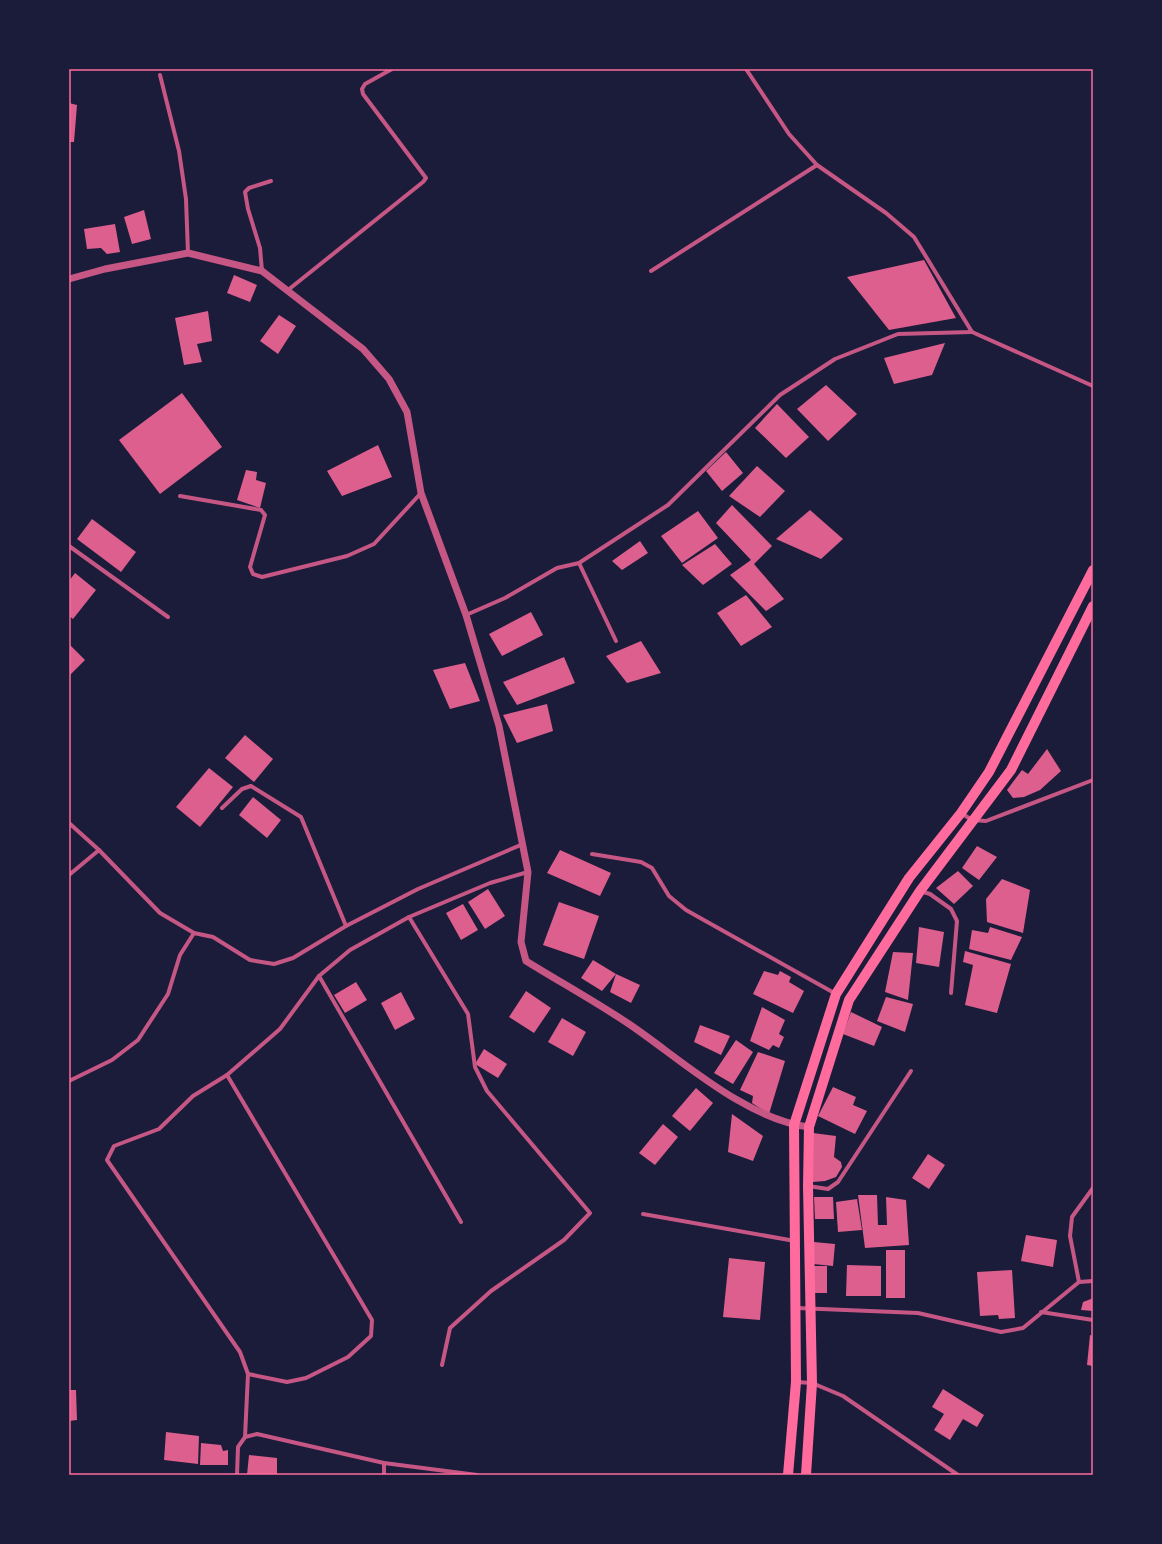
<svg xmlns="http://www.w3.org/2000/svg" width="1162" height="1544" viewBox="0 0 1162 1544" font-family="'Public Sans',sans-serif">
  <rect width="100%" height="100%" fill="#1b1b3a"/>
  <g fill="#dd5f8e">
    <path d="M69,103l8,2 -3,37h-5z"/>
    <path d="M144,210l7,29 -19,5 -8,-27z"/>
    <path d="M115,224l5,28 -13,2 -6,-6 -14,1 -3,-20z"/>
    <path d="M924,260l32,58 -67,12 -42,-53z"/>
    <path d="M234,275l23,10 -7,17 -23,-9z"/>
    <path d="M208,311l4,30 -15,3 5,18 -18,3 -9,-47z"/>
    <path d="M279,315l17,11 -18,28 -18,-13z"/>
    <path d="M945,343l-13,32 -38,9 -10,-26z"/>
    <path d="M826,385l31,29 -29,27 -31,-32z"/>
    <path d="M182,393l40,54 -62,47 -41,-54z"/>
    <path d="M777,404l32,33 -23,21 -31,-30z"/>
    <path d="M378,445l14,32 -50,19 -15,-25z"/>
    <path d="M726,452l17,21 -21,18 -16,-20z"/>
    <path d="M757,466l28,25 -25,26 -31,-21z"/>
    <path d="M246,470l11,2 -1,8 10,3 -6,25 -23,-8z"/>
    <path d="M732,505l40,41 -18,18 30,35 -18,12 -36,-36 21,-15 -35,-37z"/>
    <path d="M810,510l33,29 -22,20 -45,-20z"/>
    <path d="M698,511l20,27 -36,25 -21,-27z"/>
    <path d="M92,519l44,33 -15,20 -44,-33z"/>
    <path d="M640,541l8,12 -26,17 -10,-9z"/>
    <path d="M715,544l17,20 -29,21 -21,-20z"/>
    <path d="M75,573l21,17 -23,29 -4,-3v-35z"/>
    <path d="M746,595l26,32 -31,19 -24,-33z"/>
    <path d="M531,612l12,23 -41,21 -13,-22z"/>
    <path d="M641,641l20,32 -34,10 -21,-27z"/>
    <path d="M69,644l16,16 -16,16z"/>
    <path d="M564,657l11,26 -58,22 -14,-23z"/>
    <path d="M465,663l15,38 -30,8 -17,-39z"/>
    <path d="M547,704l6,27 -36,12 -14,-28z"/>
    <path d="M245,735l28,24 -19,23 -29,-24z"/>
    <path d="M1047,749l14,22 -21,19 -16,7 -11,1 -6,-8 15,-20 6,4z"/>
    <path d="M209,768l24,19 -33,40 -24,-20z"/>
    <path d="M253,797l28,23 -14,18 -28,-23z"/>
    <path d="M977,846l20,11 -18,23 -17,-12z"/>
    <path d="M560,850l51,23 -11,23 -53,-23z"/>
    <path d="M958,871l15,15 -19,18 -18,-16z"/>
    <path d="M1002,879l28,11 -7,43 -36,-11 -1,-23z"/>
    <path d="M488,889l17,27 -20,13 -17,-27z"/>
    <path d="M559,902l40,14 -15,43 -41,-14z"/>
    <path d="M463,904l15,26 -17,10 -15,-27z"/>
    <path d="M919,927l25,5 -5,35 -23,-4z"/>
    <path d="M990,927l32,10 -11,23 -42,-11 3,-19 16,3z"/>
    <path d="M965,951l46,13 -14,49 -32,-8 8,-40 -10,-3z"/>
    <path d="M893,952l20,1 -5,47 -23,-8z"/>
    <path d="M593,960l23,14 -14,17 -21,-13z"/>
    <path d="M764,971l14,4 2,-4 11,6 -2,5 15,9 -11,22 -40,-19z"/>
    <path d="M616,974l24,11 -9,18 -21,-11z"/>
    <path d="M356,982l11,18 -22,13 -11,-18z"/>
    <path d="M526,991l25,17 -17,25 -25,-16z"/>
    <path d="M401,992l14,27 -20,11 -14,-27z"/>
    <path d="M886,997l27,7 -8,28 -28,-11z"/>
    <path d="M762,1007l23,13 -6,14 5,3 -5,11 -6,-3 -4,5 -19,-9z"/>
    <path d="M851,1012l31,15 -8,19 -31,-12z"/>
    <path d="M562,1018l24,14 -13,24 -25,-14z"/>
    <path d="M700,1025l30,11 -9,19 -27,-13z"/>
    <path d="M736,1040l17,12 -20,32 -19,-11z"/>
    <path d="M484,1049l23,15 -9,14 -23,-14z"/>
    <path d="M758,1052l27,9 -16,53 -17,-11 1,-7 -13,-6z"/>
    <path d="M833,1087l23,10 -3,8 14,6 -12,23 -37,-18z"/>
    <path d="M696,1088l17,15 -23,28 -18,-15z"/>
    <path d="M732,1114l31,22 -10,25 -25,-9z"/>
    <path d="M663,1124l15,13 -23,28 -16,-12z"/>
    <path d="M813,1133l23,3 -2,21 7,5 1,5 -6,10 -11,4 -12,1z"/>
    <path d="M928,1154l17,11 -16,24 -17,-11z"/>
    <path d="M858,1195h19l1,30h9l-1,-28 20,3 3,45 -44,3z"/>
    <path d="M814,1197h19l1,22h-19z"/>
    <path d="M857,1199l5,31 -24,2 -2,-30z"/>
    <path d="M1026,1235l31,5 -4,27 -32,-6z"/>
    <path d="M814,1242l21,2 -2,22 -20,-2z"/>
    <rect x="886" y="1250" width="19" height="48"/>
    <path d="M729,1258l36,4 -5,58 -37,-3z"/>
    <path d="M847,1265l34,1v30h-35z"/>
    <rect x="813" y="1266" width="14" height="27"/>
    <path d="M1012,1270l3,48 -16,1 -1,-4 -18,1 -3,-44z"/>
    <path d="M1093,1297v14l-12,-1 2,-8 8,-3z"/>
    <path d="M1090,1335l3,1v30l-6,-1z"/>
    <path d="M943,1389l41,26 -7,12 -14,-8 -13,21 -16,-10 10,-16 -12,-7z"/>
    <path d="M69,1390h7l1,30 -8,1z"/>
    <path d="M166,1432l33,4 -1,28 -34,-4z"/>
    <path d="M201,1443l20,2 2,6 5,-1v15h-28z"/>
    <path d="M249,1455l28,3v17h-30z"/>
  </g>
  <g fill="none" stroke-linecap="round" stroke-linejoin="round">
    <g stroke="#c65784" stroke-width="4">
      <path d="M746,69l43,65 28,31 69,48 28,24 58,95 121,54"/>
      <path d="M160,75l19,76 7,48 2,54"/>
      <path d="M262,271l-2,-23 -12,-39 -3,-17 4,-4 22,-7"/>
      <path d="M651,271l166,-106"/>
      <path d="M288,290l135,-108 3,-4 -63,-84 -1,-5 3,-5 27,-15"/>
      <path d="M180,496l81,14 4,5 -15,52 3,7 9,3 85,-21 27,-12 47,-51"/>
      <path d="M69,546l99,71"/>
      <path d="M579,563l37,78"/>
      <path d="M466,615l39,-17 52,-30 22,-5 89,-58 112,-110 55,-36 63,-25 74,-2"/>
      <path d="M222,808l20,-19 9,-3 50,31 45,109"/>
      <path d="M961,813l11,7 14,1 107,-41"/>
      <path d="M69,823l30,27 61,63 34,20"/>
      <path d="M592,854l49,8 11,6 17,28 17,14 150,84"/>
      <path d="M69,875l30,-25"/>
      <path d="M920,891l10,3 21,15 6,12 -6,72"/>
      <path d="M409,917l59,97 7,53 12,24 103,122 -26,27 -73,51 -41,37 -8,37"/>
      <path d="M319,976l142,246"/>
      <path d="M227,1075l145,245 -1,16 -23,21 -42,21 -19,4 -39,-8"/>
      <path d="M69,1081l43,-21 26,-20 30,-46 12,-39 14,-22 19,4 37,23 24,4 19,-6 53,-32 72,-37 105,-45"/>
      <path d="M808,1186l20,3 10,-7 73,-111"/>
      <path d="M643,1214l152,27"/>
      <path d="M1079,1282l-9,-46 2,-19 21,-29"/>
      <path d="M1079,1282l14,-1"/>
      <path d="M797,1308l121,5 83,19 22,-4 56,-46"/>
      <path d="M1041,1312l52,8"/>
      <path d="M796,1382l16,1 31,13 115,79"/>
      <path d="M245,1437l3,-63 -8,-22 -133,-192 7,-14 45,-17 34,-33 34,-21 53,-46 39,-53 31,-26 59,-33 81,-34 38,-11"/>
      <path d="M237,1475l1,-28 7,-10 12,-3 127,29 93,12"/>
      <path d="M384,1475v-12"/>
    </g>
    <path stroke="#c65784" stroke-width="7" d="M69,279l36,-10 83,-16 74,18 101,78 26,30 18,33 14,81 45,122 33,111 29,146 -7,70 5,19c34,21 70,41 103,63 53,36 116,95 180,103"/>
    <g stroke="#ff6b9d" stroke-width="10">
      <path d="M788,1475l8,-93 -2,-257 42,-131 73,-116 52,-65 28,-41 104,-202"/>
      <path d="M806,1475l6,-92 -4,-197 1,-59 40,-127 71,-109 91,-121 82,-164"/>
    </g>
  </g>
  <rect width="1162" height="1544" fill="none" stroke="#1b1b3a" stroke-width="140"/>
  <rect x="70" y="70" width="1022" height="1404" fill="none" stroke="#ff6b9d" stroke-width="1.5"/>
</svg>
